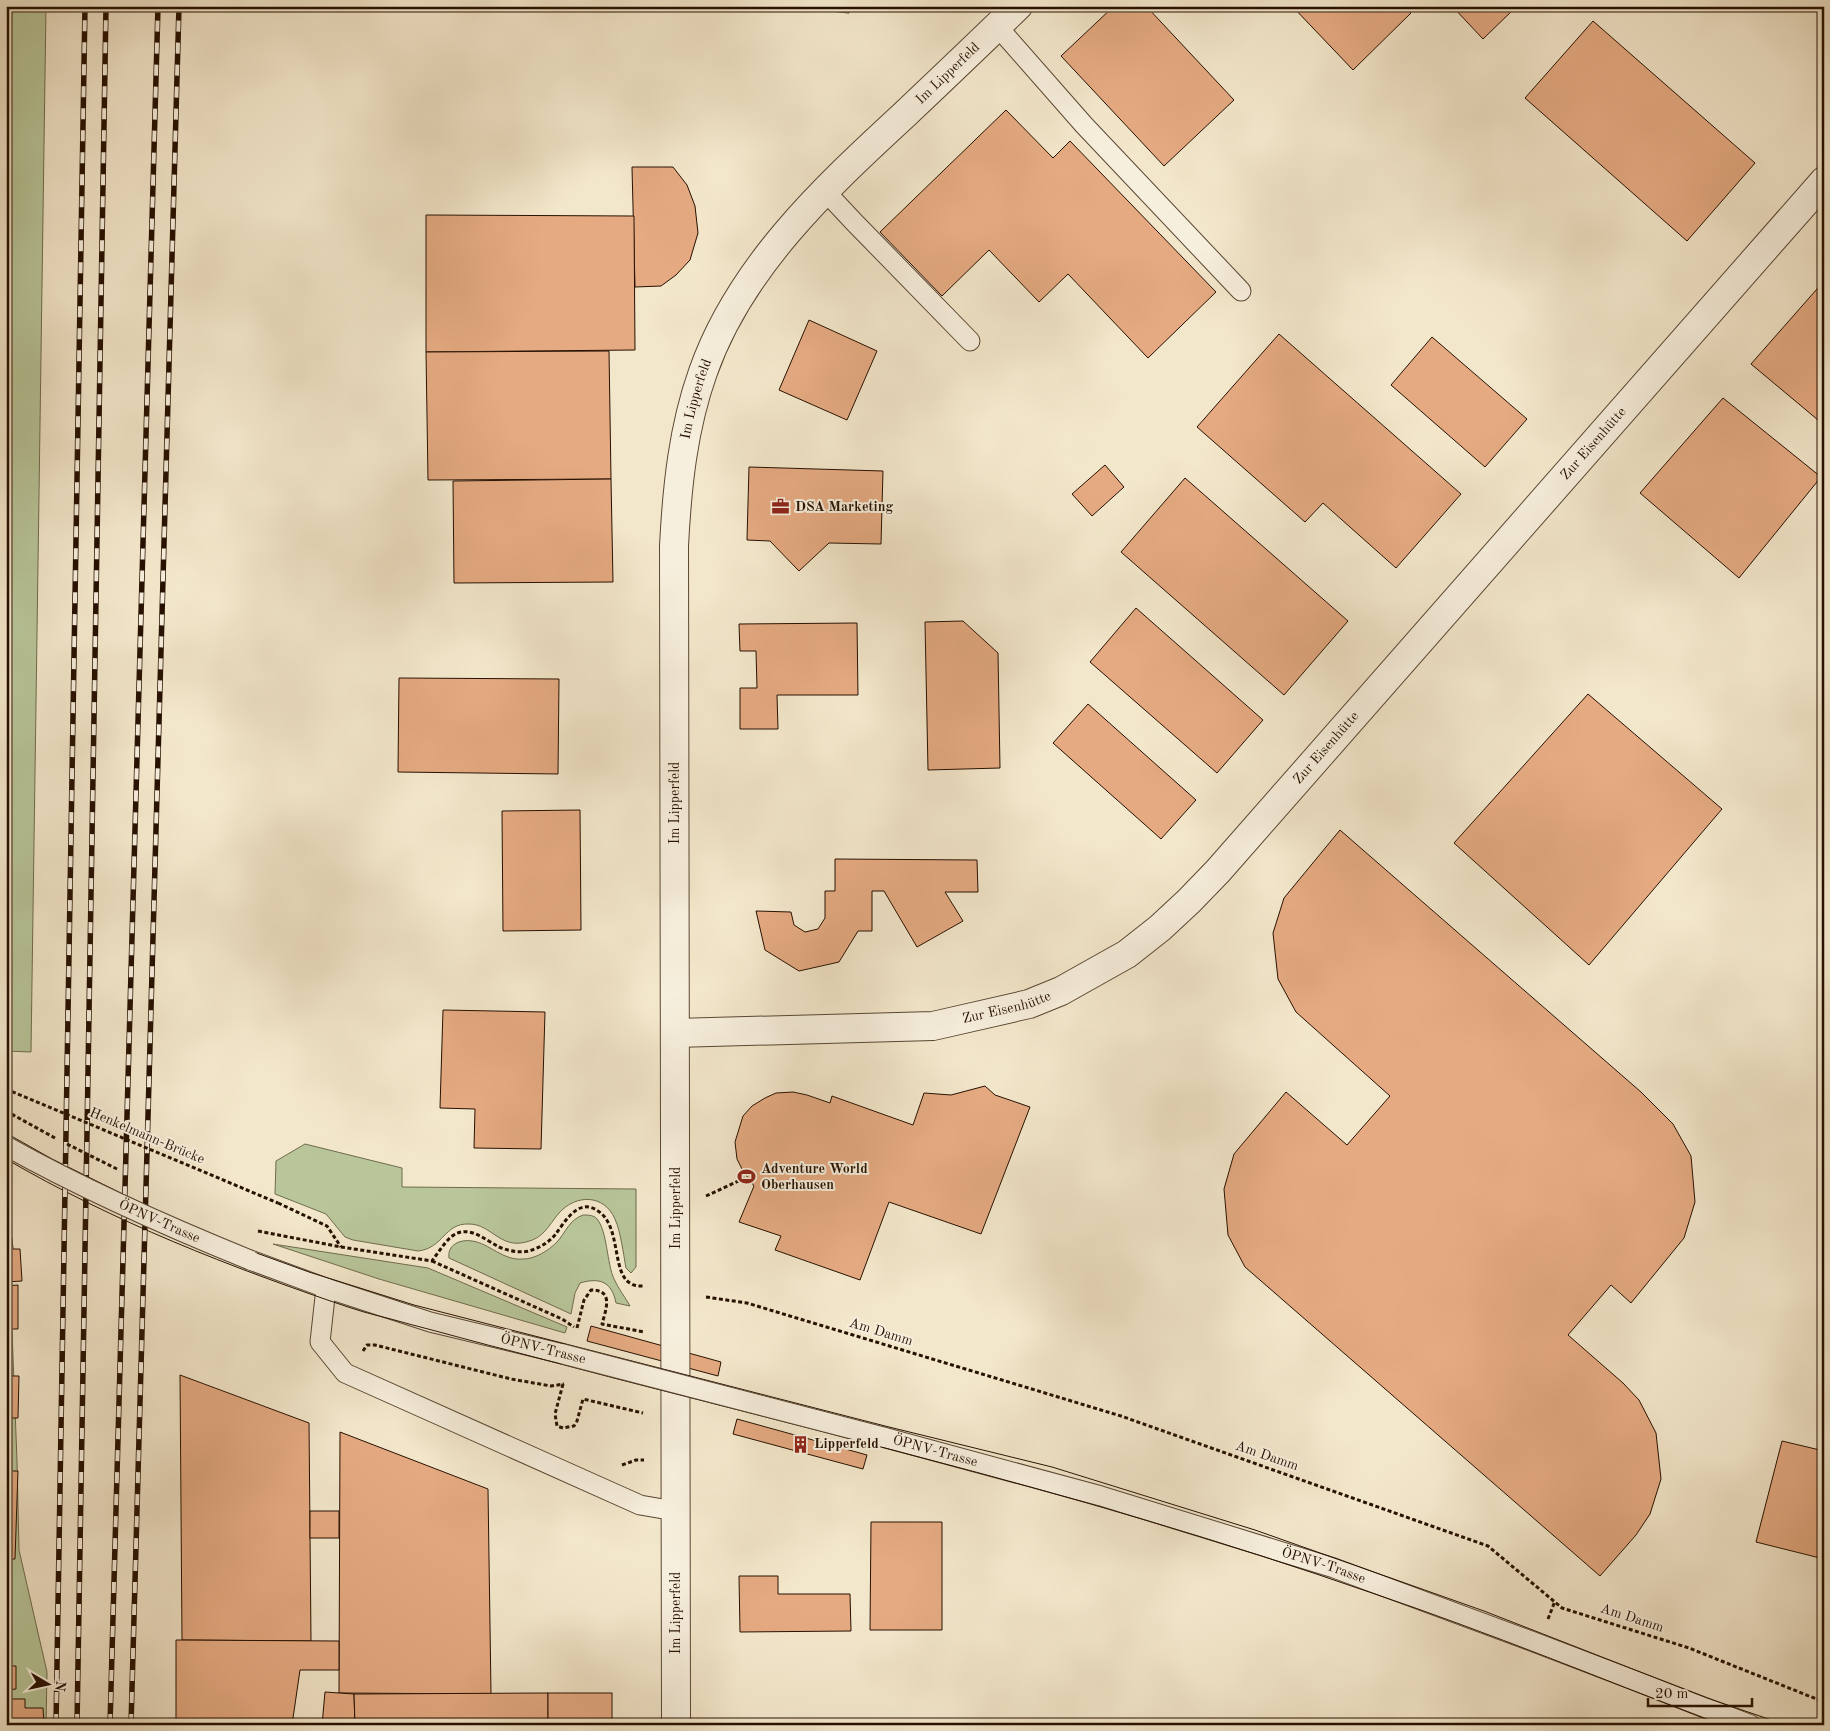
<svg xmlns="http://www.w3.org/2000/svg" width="1830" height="1731" viewBox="0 0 1830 1731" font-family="'Old Standard TT',serif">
  <rect width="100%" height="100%" fill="#f3e7cb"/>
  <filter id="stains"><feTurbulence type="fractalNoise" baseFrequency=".004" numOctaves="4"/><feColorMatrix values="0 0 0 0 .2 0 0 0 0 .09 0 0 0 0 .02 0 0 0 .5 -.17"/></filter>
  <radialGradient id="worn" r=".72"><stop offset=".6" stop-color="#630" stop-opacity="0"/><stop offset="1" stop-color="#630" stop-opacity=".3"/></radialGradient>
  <g fill="#b8c69a" stroke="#6f6b4d">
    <path d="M6,6h40l-15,1046 -25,-1z"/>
    <path d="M305,1144l97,24v19l234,2v78l-5,6 -5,-5c-3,-16 -5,-35 -11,-49 -11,-25 -39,-25 -56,-6 -11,13 -15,25 -33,29 -26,7 -35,-18 -57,-18 -25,-1 -25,24 -51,27l-65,-11 -8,-3 -19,-23 -51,-20 1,-33z"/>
    <path d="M583,1215c5,0 11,0 14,4 10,11 10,45 17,60 4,9 11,18 16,27l-14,-3c-4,-21 -16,-26 -36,-20l-5,10 -4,21 -122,-56c-2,-13 11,-19 23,-17 17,2 31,20 51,18 12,0 25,-8 34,-17 9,-10 12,-22 26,-27z"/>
    <path d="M6,1225h2l9,236 2,89 28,122 -1,53h-40z"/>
    <path d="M273,1244l155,24 139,59 -2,6 -186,-54z"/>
  </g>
  <g fill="#e5aa82" stroke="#261000">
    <path d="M784,6h66l-1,7z"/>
    <path d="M1114,6h32l88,94 -70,66 -103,-110z"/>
    <path d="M1292,6h113l6,7 -58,57z"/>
    <path d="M1452,6h65l-34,33z"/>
    <path d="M1593,21l162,142 -68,78 -162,-143z"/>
    <path d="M1006,110l47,48 17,-17 146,151 -68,66 -80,-84 -29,28 -50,-52 -47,46 -62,-64z"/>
    <path d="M632,167h41l14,18 8,21 3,27 -8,27 -14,15 -15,11 -26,1z"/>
    <path d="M426,215l208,1 1,134 -209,2z"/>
    <path d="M1824,281v144l-73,-61z"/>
    <path d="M809,320l68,31 -30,69 -68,-30z"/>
    <path d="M1279,334l182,160 -65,74 -73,-65 -18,19 -108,-95z"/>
    <path d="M1432,337l95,82 -42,48 -94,-82z"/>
    <path d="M609,351l2,128 -183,1 -2,-128z"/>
    <path d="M1723,398l98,79 -82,101 -99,-85z"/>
    <path d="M1105,465l19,22 -32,29 -20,-22z"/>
    <path d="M749,467l134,4 -2,73 -52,-1 -30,28 -29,-30 -23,-1z"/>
    <path d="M1185,478l163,143 -64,74 -163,-143z"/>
    <path d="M611,479l2,103 -159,1 -1,-102z"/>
    <path d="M1136,608l127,112 -46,53 -127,-111z"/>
    <path d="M963,621l35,32 2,115 -72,2 -3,-148z"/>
    <path d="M857,623l1,72h-81l1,34h-38v-41h17l-1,-37h-16l-1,-27z"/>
    <path d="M399,678l160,1 -1,95 -160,-2z"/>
    <path d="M1588,694l134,115 -133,156 -135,-122z"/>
    <path d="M1088,704l108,96 -35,39 -108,-96z"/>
    <path d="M580,810l1,120 -78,1 -1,-120z"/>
    <path d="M1340,830l301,262 32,32 18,32 4,46 -11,36 -53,65 -20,-18 -43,50 55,48 16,17 17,33 5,46 -11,35 -14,21 -36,41 -355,-309 -17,-32 -4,-46 10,-35 52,-62 61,53 43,-49 -94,-84 -18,-33 -5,-46 11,-35z"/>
    <path d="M835,859l142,1 1,32h-33l18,29 -46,26 -33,-56h-12v40h-14l-19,31 -40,9 -34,-21 -9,-39 35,1 3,13 11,7 13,-3 7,-11v-27h10z"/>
    <path d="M443,1010l102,2 -4,137 -67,-1 1,-39 -35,-1z"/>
    <path d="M985,1086l10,9 35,12 -49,127 -92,-32 -29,78 -85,-30 6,-14 -42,-14 15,-36 -11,-15 -6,-12 -2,-17 8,-26 9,-10 13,-8 11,-5 17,-1 14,3 23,8 2,-7 81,29 11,-32 27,2z"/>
    <path d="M6,1238h6l1,11h7l2,32 -16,1z"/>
    <path d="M18,1285v44h-12v-43z"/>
    <path d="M591,1326l130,36 -3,14 -131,-35z"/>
    <path d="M180,1375l129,48 2,218 -129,-1z"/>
    <path d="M6,1376h13l-1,42h-12z"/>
    <path d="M737,1419l130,36 -4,14 -130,-35z"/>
    <path d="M340,1432l148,57 3,205 -152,-1z"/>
    <path d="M1782,1441l42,10v108l-68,-17z"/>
    <path d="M6,1471h12l-3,88h-9z"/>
    <rect x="310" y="1511" width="29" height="27"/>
    <path d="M871,1522h71v108h-72z"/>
    <path d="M739,1576h39v18h72l1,37 -111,1z"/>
    <path d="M176,1640l163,1v29h-39l-8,55h-116z"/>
    <rect x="6" y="1643" width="3" height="32"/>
    <path d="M9,1666h7v23l-10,1v-15h3z"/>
    <path d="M325,1692l29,2 1,31h-33z"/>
    <path d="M548,1693v32h-193l-1,-31z"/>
    <rect x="548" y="1693" width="64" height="32"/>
    <path d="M6,1699h19v9h18l1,17h-38z"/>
  </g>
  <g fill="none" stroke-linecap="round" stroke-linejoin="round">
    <defs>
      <g id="lane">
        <path d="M997,26l87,99 157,166"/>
        <path d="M825,191l29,31 116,119"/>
        <path d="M250,1260l76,28 104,34 133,32"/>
        <path d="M326,1288l-6,54 25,31 295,132 35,6"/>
        <path id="s1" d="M883,1437l218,59 233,72 197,73 220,84"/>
      </g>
      <g id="street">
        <path id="s2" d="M675,1033l258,-7 96,-22 32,-13 66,-37 33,-26 29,-27 29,-30 606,-690"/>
        <path id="s3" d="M676,1725l-2,-1179c3,-59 9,-118 29,-174 37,-105 121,-183 200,-256 39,-37 77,-73 115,-110"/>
      </g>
    </defs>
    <use href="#lane" stroke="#594633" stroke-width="21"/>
    <use href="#street" stroke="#594633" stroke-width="30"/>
    <g stroke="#261000" stroke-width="3" stroke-dasharray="4 2.5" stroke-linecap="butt">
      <path d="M706,1196l41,-19"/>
      <path d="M278,1203l49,23 14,21"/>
      <path d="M258,1231l83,16 91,14c6,-8 12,-18 19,-24 17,-14 34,3 48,10 10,4 20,6 30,4 10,-3 19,-8 26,-16 10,-13 23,-38 43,-24 24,15 13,65 34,73 3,2 7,2 11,2"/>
      <path d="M432,1261l130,58 12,8"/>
      <path d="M706,1297l41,6 374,113 367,130 74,62 127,40 135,54"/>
      <path d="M577,1328l7,-28 7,-10c23,0 15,19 11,34l42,8"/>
      <path d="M363,1351l4,-6h8l136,34 40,7 13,-2"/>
      <path d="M563,1384l-8,30 2,12 6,2 11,-2 3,-5 6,-22 60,14"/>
      <path d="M622,1465l14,-5h8"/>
      <path d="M1548,1619l7,-18"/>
    </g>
    <use href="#lane" stroke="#f7efdd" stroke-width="19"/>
    <use href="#street" stroke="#f7efdd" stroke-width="28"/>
    <g stroke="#261000" stroke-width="1">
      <path d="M6,1133l46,26 105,52 94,40 58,21 105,33 471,121 167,41 203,63 229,81 223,87 79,27"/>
      <path d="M6,1159c108,63 224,108 342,148 20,7 41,11 61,17 35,9 70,19 106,28 134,36 270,69 404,105 153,40 304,84 453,136 118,40 233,87 349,132"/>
    </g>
    <defs>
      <g id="rail">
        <path d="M56,1725l29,-1719"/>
        <path d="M77,1725l29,-1719"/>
        <path d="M110,1725l48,-1719"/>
        <path d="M131,1725l48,-1719"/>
      </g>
    </defs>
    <use href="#rail" stroke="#261000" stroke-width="5.5"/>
    <use href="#rail" stroke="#f7efdd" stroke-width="4" stroke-dasharray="11" stroke-linecap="butt"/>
    <defs>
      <g id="lane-bridge">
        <path id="s4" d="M6,1146c79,44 160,80 244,114"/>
        <path d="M563,1354l320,83"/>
      </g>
    </defs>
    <use href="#lane-bridge" stroke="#594633" stroke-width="21" stroke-linecap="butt"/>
    <g stroke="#261000" stroke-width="3" stroke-dasharray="4 2.5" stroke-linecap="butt">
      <path d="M6,1089l272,114"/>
      <path d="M6,1111l49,27"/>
      <path d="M67,1144l50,25"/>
    </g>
    <use href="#lane-bridge" stroke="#f7efdd" stroke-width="19"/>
  </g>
  <defs>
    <symbol id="office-bare" viewBox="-9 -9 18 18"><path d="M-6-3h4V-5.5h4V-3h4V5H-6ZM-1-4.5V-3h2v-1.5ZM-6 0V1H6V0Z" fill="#8f2418" stroke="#f7efdd" stroke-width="2.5" paint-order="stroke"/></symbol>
    <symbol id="stadium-bare" viewBox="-9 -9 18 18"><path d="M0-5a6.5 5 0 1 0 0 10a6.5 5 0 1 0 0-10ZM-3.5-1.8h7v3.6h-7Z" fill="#8f2418" stroke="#f7efdd" stroke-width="2.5" paint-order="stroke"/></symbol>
    <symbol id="building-bare" viewBox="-9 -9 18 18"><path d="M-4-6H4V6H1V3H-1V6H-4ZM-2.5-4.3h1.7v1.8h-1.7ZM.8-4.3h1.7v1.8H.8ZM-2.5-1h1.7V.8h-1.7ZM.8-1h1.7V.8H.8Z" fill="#8f2418" stroke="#f7efdd" stroke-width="2.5" paint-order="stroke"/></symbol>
  </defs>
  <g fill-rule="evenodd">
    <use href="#office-bare" x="768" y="494" width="25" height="25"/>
    <use href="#stadium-bare" x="734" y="1164" width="25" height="25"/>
    <use href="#building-bare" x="788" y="1432" width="25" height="25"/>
  </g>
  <g text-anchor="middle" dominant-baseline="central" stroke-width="4" stroke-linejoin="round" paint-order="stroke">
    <g font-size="14" fill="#261000" stroke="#f7efdd">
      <text stroke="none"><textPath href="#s3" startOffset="1746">Im Lipperfeld</textPath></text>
      <text stroke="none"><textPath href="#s3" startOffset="1328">Im Lipperfeld</textPath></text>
      <text stroke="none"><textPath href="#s2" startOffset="1159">Zur Eisenhütte</textPath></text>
      <text stroke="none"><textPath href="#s2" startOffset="754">Zur Eisenhütte</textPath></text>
      <text transform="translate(675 803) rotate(-90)">Im Lipperfeld</text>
      <text stroke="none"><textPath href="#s2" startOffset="334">Zur Eisenhütte</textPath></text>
      <text transform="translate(147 1136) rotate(23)">Henkelmann-Brücke</text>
      <text transform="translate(676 1208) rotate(-90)">Im Lipperfeld</text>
      <text stroke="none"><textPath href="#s4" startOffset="171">ÖPNV-Trasse</textPath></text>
      <text transform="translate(881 1332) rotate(17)">Am Damm</text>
      <text transform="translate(543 1349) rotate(14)">ÖPNV-Trasse</text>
      <text stroke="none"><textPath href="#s1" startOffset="54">ÖPNV-Trasse</textPath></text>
      <text transform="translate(1267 1456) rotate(19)">Am Damm</text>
      <text stroke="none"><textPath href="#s1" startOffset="459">ÖPNV-Trasse</textPath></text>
      <text transform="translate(676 1613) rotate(-90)">Im Lipperfeld</text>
      <text transform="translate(1632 1618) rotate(18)">Am Damm</text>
    </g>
    <g font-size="14" font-weight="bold" fill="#261000" stroke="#f7efdd" text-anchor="start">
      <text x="795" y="507">DSA Marketing</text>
      <text x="761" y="1169">Adventure World<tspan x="761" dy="16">Oberhausen</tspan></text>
      <text x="814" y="1444">Lipperfeld</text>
    </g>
  </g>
  <rect width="1830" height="1731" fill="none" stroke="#f3e7cb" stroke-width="25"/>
  <rect x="8" y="8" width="1815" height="1716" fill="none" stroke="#261000" stroke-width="2.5"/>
  <rect x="12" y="12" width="1805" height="1706" fill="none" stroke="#261000"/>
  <g transform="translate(48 1684) rotate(99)" stroke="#f7efdd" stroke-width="4" paint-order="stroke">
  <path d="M0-4L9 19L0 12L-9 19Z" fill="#261000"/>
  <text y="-8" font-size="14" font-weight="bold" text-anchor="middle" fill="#261000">N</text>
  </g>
  <path d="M1648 1698v8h104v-8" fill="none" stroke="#261000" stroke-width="2.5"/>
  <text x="1655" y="1698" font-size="15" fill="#261000" stroke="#f7efdd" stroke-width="4" paint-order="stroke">20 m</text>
  <rect width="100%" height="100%" filter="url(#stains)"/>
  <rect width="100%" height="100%" fill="url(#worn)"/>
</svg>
